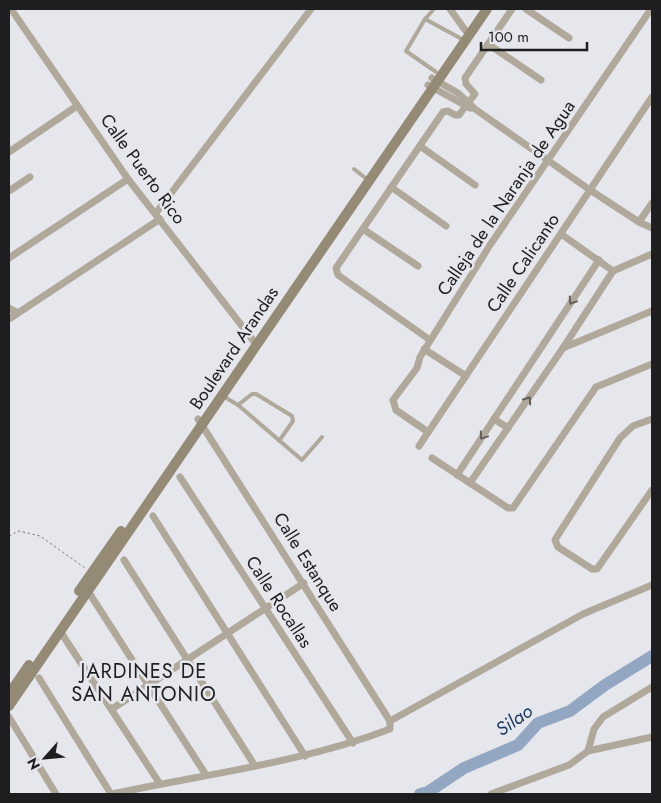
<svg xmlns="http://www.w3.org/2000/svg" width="661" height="803" viewBox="0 0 661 803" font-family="Jost,sans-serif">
  <rect width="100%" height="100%" fill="#e6e6ed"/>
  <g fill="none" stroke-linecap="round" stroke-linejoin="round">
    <path stroke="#93a7c3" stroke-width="12" d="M420,794l8,-2 36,-24 54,-23 20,-22 32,-12 35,-26 47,-29"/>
    <path stroke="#7e7e83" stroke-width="1" stroke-dasharray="2.5 2.5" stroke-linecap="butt" d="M9,536l10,-5 21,5 45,32"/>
    <g stroke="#b0a89b" stroke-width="4">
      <path d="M425,19l9,-10"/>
      <path d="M436,72l-30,-21 19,-32 35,19"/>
      <path d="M354,169l14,11"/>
      <path d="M223,396l15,9 64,55 20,-23"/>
      <path d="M238,405l14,-11h4l36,22 1,5 -14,20"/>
    </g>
    <g stroke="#b0a89b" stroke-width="7">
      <path d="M11,9l117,170 128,165"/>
      <path d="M450,9l15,21"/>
      <path d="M526,9l43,29"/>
      <path d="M488,44l53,36"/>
      <path d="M432,78l26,15 17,16 115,81 49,32 13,6"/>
      <path d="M428,85l42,23"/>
      <path d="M420,146l55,39"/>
      <path d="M9,152l68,-46"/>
      <path d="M391,187l55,39"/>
      <path d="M9,191l21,-14"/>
      <path d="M156,213l155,-204"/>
      <path d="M639,222l13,-19"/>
      <path d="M363,229l55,37"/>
      <path d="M561,234l52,37"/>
      <path d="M9,258l119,-79"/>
      <path d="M613,271l39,-17"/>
      <path d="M9,308l9,5"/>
      <path d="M9,319l151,-100"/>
      <path d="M430,340l-92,-65 -2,-7 107,-156 5,-1 7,4h4l16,-21 -9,-10 -1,-6 47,-69"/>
      <path d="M563,348l89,-37"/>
      <path d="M424,349l42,27"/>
      <path d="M198,419l192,302"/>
      <path d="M494,419l14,9"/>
      <path d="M652,419l-19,7 -13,12 -62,97 -3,5 3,7 34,22h5l55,-79"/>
      <path d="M428,432l-32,-22 -3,-10 24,-32 3,-11 70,-112 161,-236"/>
      <path d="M419,446l233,-349"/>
      <path d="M432,458l76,50h5l83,-121 56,-23"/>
      <path d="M457,475l142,-215"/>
      <path d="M180,477l173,266"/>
      <path d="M470,483l93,-135 50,-77"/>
      <path d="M153,516l152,240"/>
      <path d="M124,560l131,206"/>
      <path d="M86,588l120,187"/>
      <path d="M60,631l100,153"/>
      <path d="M39,678l72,116"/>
      <path d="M112,709l192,-126"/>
      <path d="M9,717l47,77"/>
      <path d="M390,721l193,-107 69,-29"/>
      <path d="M588,751l6,-22 9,-12 49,-30"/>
      <path d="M112,794c93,-20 189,-31 278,-65v-8"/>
      <path d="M491,794l78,-29 19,-14 64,-14"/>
    </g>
    <g stroke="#958a76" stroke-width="10">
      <path d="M79,591l42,-60"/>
      <path d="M9,694l20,-29"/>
      <path d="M9,706l478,-697"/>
    </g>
  </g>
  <defs><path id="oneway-chevron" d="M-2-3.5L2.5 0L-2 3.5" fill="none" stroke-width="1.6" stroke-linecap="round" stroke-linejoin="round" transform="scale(1.25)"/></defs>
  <g stroke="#605c58">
    <use href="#oneway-chevron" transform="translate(572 301) rotate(124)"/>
    <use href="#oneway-chevron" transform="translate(528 400) rotate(-55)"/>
    <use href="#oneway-chevron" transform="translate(483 436) rotate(124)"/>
  </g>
  <g text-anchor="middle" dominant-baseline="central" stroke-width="5" stroke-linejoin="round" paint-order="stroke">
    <g font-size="18" fill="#1e1e21" stroke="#e6e6ed">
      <text transform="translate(143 169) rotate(54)">Calle Puerto Rico</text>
      <text transform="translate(506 198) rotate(-56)">Calleja de la Naranja de Agua</text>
      <text transform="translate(523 263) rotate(-56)">Calle Calicanto</text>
      <text transform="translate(234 348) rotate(-56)">Boulevard Arandas</text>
      <text transform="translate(308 562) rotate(58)">Calle Estanque</text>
      <text transform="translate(279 602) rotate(57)">Calle Rocallas</text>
    </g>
    <g font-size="19" font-style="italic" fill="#1d3a61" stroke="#e6e6ed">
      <text transform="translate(514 720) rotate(-35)">Silao</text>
    </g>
    <g font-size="20" letter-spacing="1" fill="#1e1e21" stroke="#e6e6ed">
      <text x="144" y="671">JARDINES DE<tspan x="144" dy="23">SAN ANTONIO</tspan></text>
    </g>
  </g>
  <rect width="661" height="803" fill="none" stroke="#1e1e21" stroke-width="20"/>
  <g transform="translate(45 758) rotate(243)" stroke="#e6e6ed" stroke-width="4" paint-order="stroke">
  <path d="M0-4L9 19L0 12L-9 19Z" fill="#1e1e21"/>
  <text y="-8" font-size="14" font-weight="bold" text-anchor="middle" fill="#1e1e21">N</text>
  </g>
  <path d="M481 42v8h106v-8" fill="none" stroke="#1e1e21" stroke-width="2.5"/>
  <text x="488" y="42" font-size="15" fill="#1e1e21" stroke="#e6e6ed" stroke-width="4" paint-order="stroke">100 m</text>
</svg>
